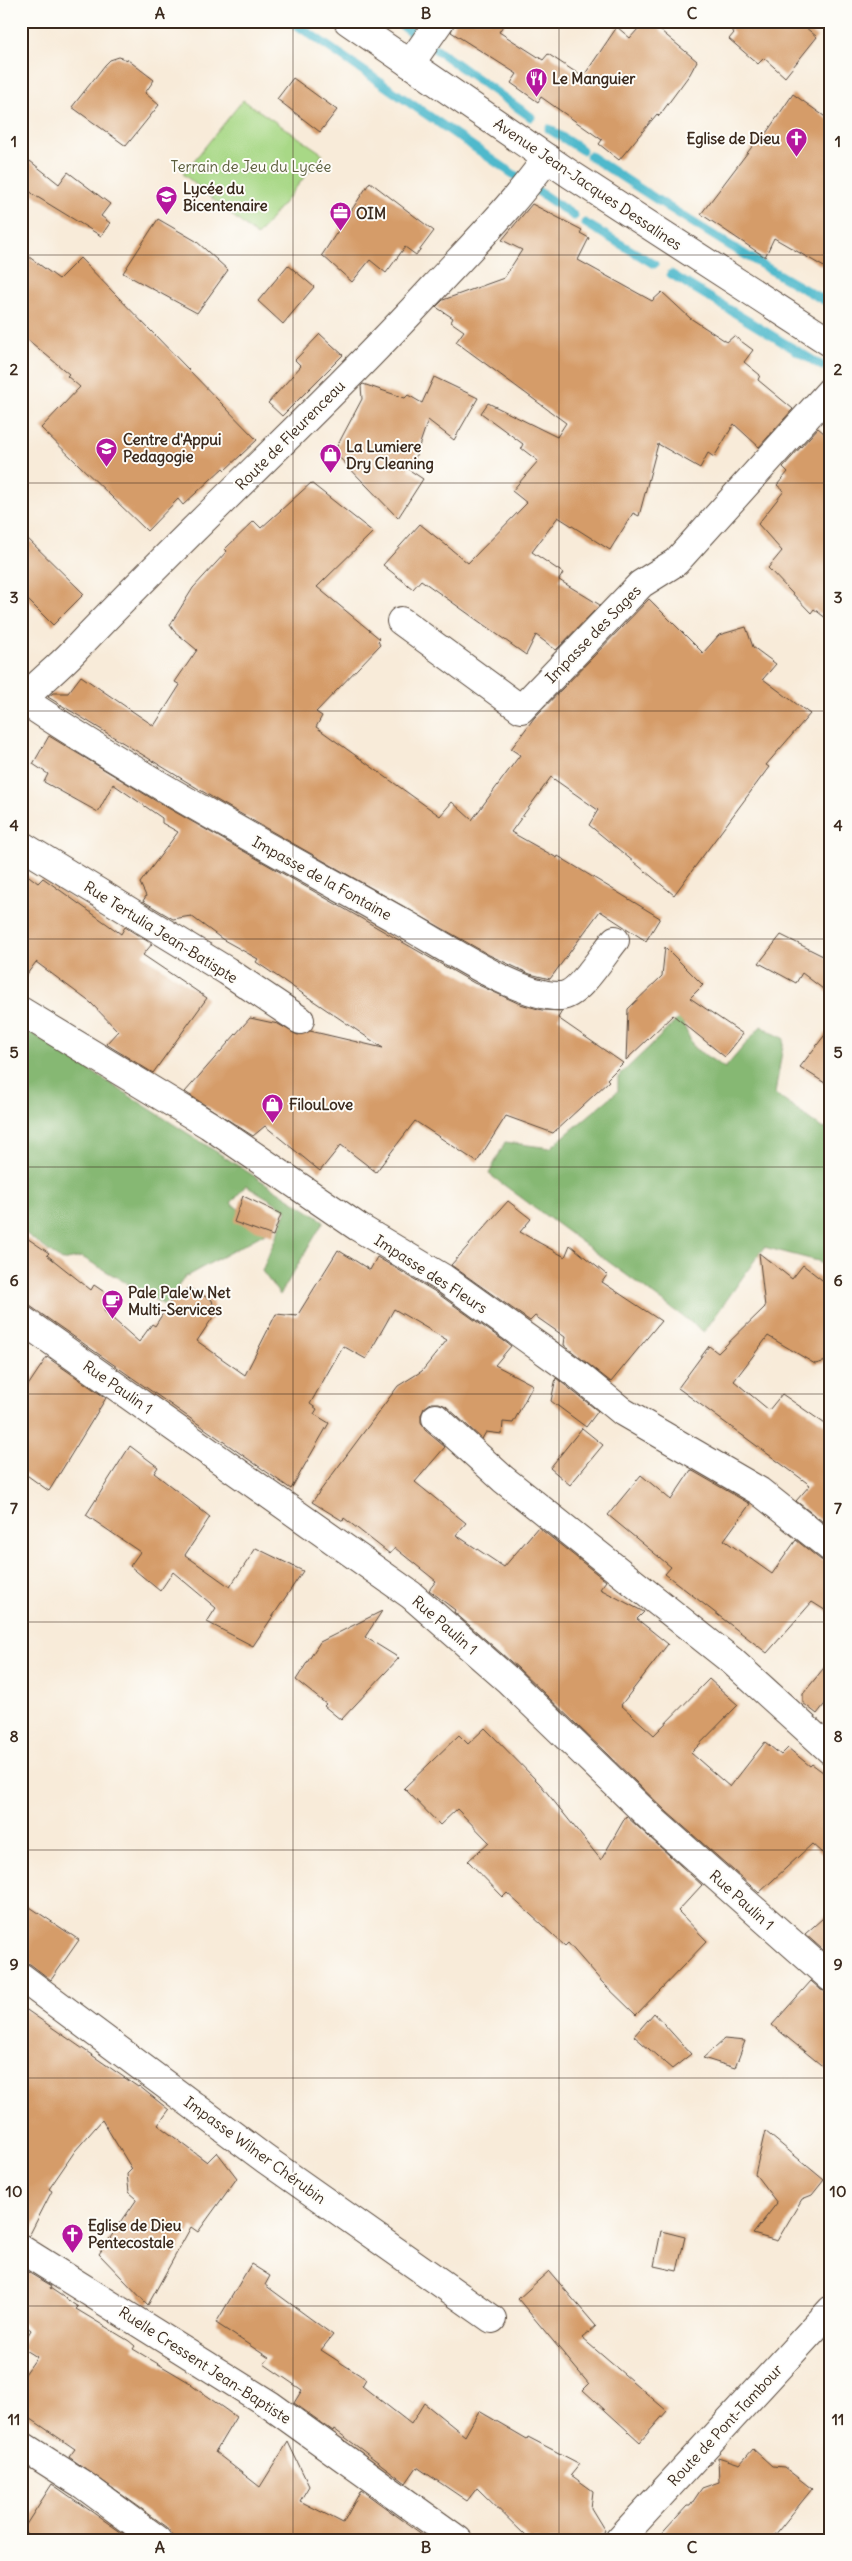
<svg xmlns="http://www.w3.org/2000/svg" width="852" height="2561" viewBox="0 0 852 2561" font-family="Delius,sans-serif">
  <rect width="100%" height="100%" fill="#fdfcf7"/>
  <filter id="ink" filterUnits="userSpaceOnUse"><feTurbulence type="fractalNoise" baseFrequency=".02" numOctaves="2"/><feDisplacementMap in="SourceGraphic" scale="10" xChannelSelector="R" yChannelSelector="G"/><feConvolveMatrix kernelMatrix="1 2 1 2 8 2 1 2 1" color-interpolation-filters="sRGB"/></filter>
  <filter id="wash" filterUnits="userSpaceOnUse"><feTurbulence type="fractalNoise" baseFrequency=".0096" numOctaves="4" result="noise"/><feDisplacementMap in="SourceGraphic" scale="20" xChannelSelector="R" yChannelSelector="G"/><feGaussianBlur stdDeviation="1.12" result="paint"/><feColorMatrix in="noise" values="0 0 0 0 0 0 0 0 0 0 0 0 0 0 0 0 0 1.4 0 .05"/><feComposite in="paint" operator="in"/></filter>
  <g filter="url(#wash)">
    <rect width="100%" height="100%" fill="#f8ebd9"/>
    <path fill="#a8d886" stroke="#728152" d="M243,100l80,54 -66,82 -74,-62z"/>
    <g fill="#86b873" stroke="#607148">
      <path d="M680,1017l14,31 31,20 36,-42 23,13 -9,55 48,35 8,-3v146l-13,-11 -54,-14 -60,85 -215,-158 16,-32 45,6 68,-57v-14z"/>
      <path d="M21,1026l303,195 -44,74 -18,-24 25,-61 -41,-25 -15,18 36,29 -82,45 -21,28 -82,-48 -20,4 -41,-31z"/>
    </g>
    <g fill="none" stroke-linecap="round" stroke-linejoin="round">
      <g stroke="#4fb9cc" stroke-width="9">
        <path d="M291,21l283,195"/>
        <path d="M396,21l135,96"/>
        <path d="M549,129l33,21"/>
        <path d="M590,156c79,52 158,103 241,148"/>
        <path d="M585,223l69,41"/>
        <path d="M671,274l151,92"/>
      </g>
    </g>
    <g id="blocks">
      <g fill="#d59c69">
        <path d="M455,21h51l-7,11 44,28 5,-6 35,23 34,-50 13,11 15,-17h4l48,40 -7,13 -31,42 -2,-2 -38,46 -20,-16 3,-4 -61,-43 -3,5 -27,-19 6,-9 -66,-42z"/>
        <path d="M726,21h72l19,16 -32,40 -21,-19 -6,6 -29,-25 5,-6z"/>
        <path d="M119,57l9,3 26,20 -9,13 14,12 -33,41 -54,-39 33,-42 5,-5z"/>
        <path d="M293,78l44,32 -17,22 -43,-33z"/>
        <path d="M793,94l38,27v150l-57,-33 -9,19 -64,-43 56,-74 3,2z"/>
        <path d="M30,161l29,23 9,-12 42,32 -9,12 9,7 -9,13 -67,-41 -13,-12v-10z"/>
        <path d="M370,182l64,49 -18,24 -11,-8 -19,26 -16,-13 -18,22 -30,-27z"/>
        <path d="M532,204l50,26 -2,3 9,5 -11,22 74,41 10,-9 28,26 37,24 7,-6 19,14 -9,12 16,13 -2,5 35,29 -34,38 -25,-23 -20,33 -6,-4 -8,15 -42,-24 -19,72 -6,-3 -23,37 -52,-33 -26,35 31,21 -4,7 41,25 -44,45 -20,-15 -10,20 -105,-75 -8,9 -30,-24 37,-41 48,39 59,-60 -15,-12 26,-30 -17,-13 2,-4 -42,-31 7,-10 69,34 9,-14 -110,-81 8,-11 -13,-9 2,-4 -17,-11 7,-7 61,-22 18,-28 -20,-10z"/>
        <path d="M158,219l38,22 32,29 -31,43 -74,-40z"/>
        <path d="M21,251l38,28 21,-21 177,182 -32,30 -2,-2 -40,37 -5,-6 -31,32 -106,-103 39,-41 -13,-11 2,-2 -48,-40z"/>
        <path d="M288,265l26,22 -31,37 -25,-23z"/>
        <path d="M320,334l23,21 -61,61 -14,-13 33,-37 -6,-6z"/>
        <path d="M434,377l44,21 -24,42 -26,-20 -13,38 -7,11 15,10 -25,39 -64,-66 28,-53 -1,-13 2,-2 42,14 3,-3 14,8z"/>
        <path d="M818,428l13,11v183l-17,-13 -3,4 -43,-45 14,-17 -24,-27 26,-33 -7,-6 11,-13 -5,-5z"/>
        <path d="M311,483l62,49 -56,55 63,52 -2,2 2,4 -64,67 6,4 -6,11 124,89 12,-14 20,18 48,-65 -9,-6 23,-31 115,-119 54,54 16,-18 27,-8 7,20 23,17 -13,15 47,35 -44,51 3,2 -95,128 -85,-70 9,-15 -47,-33 -40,55 46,26 1,-2 102,62 -14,23 -46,-30 -50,68 -20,-5 -41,-19 -269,-153 -172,-105 5,-4h15l13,-17 73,50 26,-41 -5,-3 22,-32 -23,-19 -4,-6 23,-37 34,-37 -2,-2 29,-28 7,7z"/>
        <path d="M21,532l63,62 -31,31 -32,-32z"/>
        <path d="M49,736l107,65 318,182 46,21 22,6 20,1 -4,7 65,45 -16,16 2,2 -56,52 -47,-17 -29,46 -62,-41 -39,51 -35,-27 -21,26 -55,-45 -12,10 -68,-44 65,-74 28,6 20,11 12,-4 73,17 -127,-86 2,-3 -36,-20 -31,-23 -18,3 -30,-18 3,-5 -6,-13 38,-51 -16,-9v-5l-49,-34 -15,28 -54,-30 4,-8 -15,-10z"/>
        <path d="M21,870l17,13 5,-5 78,56 4,-7 27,17 -9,11 64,43 -54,75 -47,-29 12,-13 -27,-28 -55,-41 -15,20z"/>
        <path d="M781,935l50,25v35l-29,-22 -6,10 -37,-20z"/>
        <path d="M665,947l38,38 -13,13 53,36 -18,23 -52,-42 -47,45 2,-51 34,-33z"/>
        <path d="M831,1027v60l-31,-20z"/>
        <path d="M243,1196l38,18 -8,22 -39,-14z"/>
        <path d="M508,1201l23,18 -11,13 45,25 5,-12 37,30 -5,7 59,39 -50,61 -47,-37 1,-8 -30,-21 -5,5 -79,-56z"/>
        <path d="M21,1234l28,19 -2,2 44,35 3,-5 19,13 -9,13 35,31 13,-18 3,2 22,-35 7,4 4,-7 24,12 3,14 -18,27 48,34 31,-61 21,2 41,-66 32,20 7,-13 57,34 77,55 -16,19 38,20 -20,38 -10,-1 -1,12 -16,-2 -4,7 -36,-33 -7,-3h-8l-7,5 -3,7v7l4,8 20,17 -30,35 51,41 -10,12 48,32 34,-40 68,54 -6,8 44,23 -7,7 31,25 -47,61 33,30 55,-56 29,26 -47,48 39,34 35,-45 16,13 7,-7 22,18 2,-2 19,14v83l-19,-17 -53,49 -92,-81 -149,-144 -64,-56 1,-2 -26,-20 7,-9 -41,-33 -5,6 -46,-36 -1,3 -31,-19 86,-116 24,-15 25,-31 -53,-31 -28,50 -23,-13 -33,58 7,5 -3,5 15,9 -38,66 -261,-183 -9,-2z"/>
        <path d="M759,1253l33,26 11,-14 28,22v73l-16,4 -47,-28 -34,45 35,29 13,-16 49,34v100l-35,-27 14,-16 -132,-97 31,-42 9,7 47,-46z"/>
        <path d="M47,1357l59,41 -57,93 -28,-20v-75z"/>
        <path d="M556,1378l42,33 -12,16 -35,-26z"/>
        <path d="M582,1428l21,17 -33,40 -20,-17z"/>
        <path d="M130,1446l28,21 -4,6 56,44 -25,38 45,32 26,-39 47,23 -50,75 -46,-24 9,-14 -43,-36 -13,19 -30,-25 10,-14 -54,-37z"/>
        <path d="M691,1470l59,34 -26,36 48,34 24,-34 25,20 10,3v51l-19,-12 -45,51 -102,-79 6,-7 -63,-52 33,-40 30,25z"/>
        <path d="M382,1611l-17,26 34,21 -58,62 -17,-14 2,-2 -30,-24 24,-38z"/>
        <path d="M831,1659v37l-14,18 -14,-11v-9z"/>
        <path d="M485,1728l55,56 61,76 25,-44 76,69 -24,26 29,30 -71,74 -34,-33 -34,-39 -3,3 -58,-53 -4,4 -35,-36 21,-19 -32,-33 -17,16 -36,-37 55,-53 9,9z"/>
        <path d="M21,1901l58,39 -28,40 -21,-16 -9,-2z"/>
        <path d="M831,1911v46l-26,-23z"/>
        <path d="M811,1981l10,9 10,3v80l-59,-48z"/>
        <path d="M21,2006l117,81 1,-1 30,24 -11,15 49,37 10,-10 20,26 -39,54 -7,-5 -43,78 -49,-51 38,-55 -8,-7 -2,-18 5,-5 -30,-49 -27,31 -26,38 3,2 -23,45 -8,-3z"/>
        <path d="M654,2013l37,41 -19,15 -38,-33z"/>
        <path d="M724,2039l21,2 -10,27 -32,-10z"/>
        <path d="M765,2131l59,49 -12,15 -10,4 -25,42 -24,-7 24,-31 -22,-29z"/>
        <path d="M661,2231l24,6 -8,34 -23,-5z"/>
        <path d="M251,2264l19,12 -5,9 68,50 -12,15 45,29 -4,7 49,38 13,-21 41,33 14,-25 48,28 1,-2 52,27 -9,11 22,16 -2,17 14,23 -10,9h-65l-53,-52 -10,13 -50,-34 -11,16 -72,-54 -1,2 -39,-28 8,-13 -38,-26 5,-6 -53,-35z"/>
        <path d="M21,2268l30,18 -1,2 28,19 -2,2 53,32 6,5 -2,3 59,35 -1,1 45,32 -21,35 45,35 28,-45 21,44 -9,15 43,22 18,-33 69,50h-257l-6,-13 -98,-70 6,-8 -54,-37v-32l16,-23 -16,-10 10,-17 -10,-8z"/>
        <path d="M549,2271l47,55 -14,12 85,73 -27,31 -57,-52 6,-6 -71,-85z"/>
        <path d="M753,2449l19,17 12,1 28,22 -41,51h-115l31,-34h3l12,-18 17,-6 -1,-25 22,7z"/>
        <path d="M52,2484l73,51 -3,5h-87l-13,-9z"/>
      </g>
    </g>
  </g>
  <g filter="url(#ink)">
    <use href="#blocks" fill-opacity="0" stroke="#57473a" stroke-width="1"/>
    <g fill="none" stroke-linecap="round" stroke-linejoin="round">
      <defs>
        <g id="minor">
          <path d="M348,21l222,153 261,169"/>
          <path d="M410,64l30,-43"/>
          <path d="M401,621l120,88 120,-125 35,-22 155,-172"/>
          <path d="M23,700c123,82 253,151 382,224 37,21 115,74 156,72 18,-1 43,-43 54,-56"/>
          <path d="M21,702c16,-18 36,-33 52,-50 118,-125 245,-239 361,-365 39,-42 79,-82 113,-129"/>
          <path d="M21,845l206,126 73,49"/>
          <path d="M21,1011l188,114 149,102 85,51 135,97 45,37 136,79 72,57"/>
          <path d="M21,1319l390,276 97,85 148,143 175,155"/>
          <path d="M436,1418l67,61 229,182 99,90"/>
          <path d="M21,1977l244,182 227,160"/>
          <path d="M21,2249l249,156 188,135"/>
          <path d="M21,2445l61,39 76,56"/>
          <path d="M619,2540l212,-230"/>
        </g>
      </defs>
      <use href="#minor" stroke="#57473a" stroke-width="30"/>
      <use href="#minor" stroke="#fff" stroke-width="28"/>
    </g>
  </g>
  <path fill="none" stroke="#3b2a1e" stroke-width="1" stroke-opacity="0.55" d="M293,21v2519M559,21v2519M21,255h810M21,483h810M21,711h810M21,939h810M21,1167h810M21,1394h810M21,1622h810M21,1850h810M21,2078h810M21,2306h810"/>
  <defs>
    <symbol id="restaurant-pin" viewBox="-11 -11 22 30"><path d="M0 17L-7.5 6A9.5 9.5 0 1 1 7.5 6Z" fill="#b5179e" stroke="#fdfcf7"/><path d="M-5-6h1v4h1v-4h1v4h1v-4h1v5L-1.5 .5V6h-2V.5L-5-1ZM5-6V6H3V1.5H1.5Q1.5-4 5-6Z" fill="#fff"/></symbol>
    <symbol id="church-pin" viewBox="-11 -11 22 30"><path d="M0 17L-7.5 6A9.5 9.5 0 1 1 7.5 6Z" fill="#b5179e" stroke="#fdfcf7"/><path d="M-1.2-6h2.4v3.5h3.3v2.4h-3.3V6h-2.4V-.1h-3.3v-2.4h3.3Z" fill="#fff"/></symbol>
    <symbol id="school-pin" viewBox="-11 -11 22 30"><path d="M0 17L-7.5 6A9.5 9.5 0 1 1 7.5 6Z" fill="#b5179e" stroke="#fdfcf7"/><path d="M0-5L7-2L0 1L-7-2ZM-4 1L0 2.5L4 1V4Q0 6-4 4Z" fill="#fff"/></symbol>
    <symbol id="office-pin" viewBox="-11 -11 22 30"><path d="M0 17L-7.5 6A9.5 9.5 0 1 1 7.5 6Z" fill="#b5179e" stroke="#fdfcf7"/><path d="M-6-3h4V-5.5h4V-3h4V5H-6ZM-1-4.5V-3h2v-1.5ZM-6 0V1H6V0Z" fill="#fff"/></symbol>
    <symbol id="shop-pin" viewBox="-11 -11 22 30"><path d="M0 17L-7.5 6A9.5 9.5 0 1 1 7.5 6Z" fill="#b5179e" stroke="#fdfcf7"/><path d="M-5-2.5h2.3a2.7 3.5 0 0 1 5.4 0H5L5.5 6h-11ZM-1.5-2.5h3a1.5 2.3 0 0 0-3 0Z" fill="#fff"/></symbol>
    <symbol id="cafe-pin" viewBox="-11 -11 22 30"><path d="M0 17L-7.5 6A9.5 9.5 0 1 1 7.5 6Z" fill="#b5179e" stroke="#fdfcf7"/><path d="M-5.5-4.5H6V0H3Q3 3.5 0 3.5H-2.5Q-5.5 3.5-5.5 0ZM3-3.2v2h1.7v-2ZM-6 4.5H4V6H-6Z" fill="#fff"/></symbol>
  </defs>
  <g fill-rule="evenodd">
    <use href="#restaurant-pin" x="524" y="66" width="25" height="34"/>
    <use href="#church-pin" x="784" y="126" width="25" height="34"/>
    <use href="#school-pin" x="154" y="184" width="25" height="34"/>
    <use href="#office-pin" x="328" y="200" width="25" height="34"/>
    <use href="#school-pin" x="94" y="436" width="25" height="34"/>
    <use href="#shop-pin" x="318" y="442" width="25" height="34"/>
    <use href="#shop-pin" x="260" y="1092" width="25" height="34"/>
    <use href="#cafe-pin" x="100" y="1288" width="25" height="34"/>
    <use href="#church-pin" x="60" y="2222" width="25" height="34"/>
  </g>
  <g text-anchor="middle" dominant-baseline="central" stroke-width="4" stroke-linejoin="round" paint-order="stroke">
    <g font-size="15" font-weight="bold" fill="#3b2a1e" stroke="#fdfcf7" text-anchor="start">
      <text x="552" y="78">Le Manguier</text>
      <text x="780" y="138" text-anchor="end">Eglise de Dieu</text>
      <text x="183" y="188">Lycée du<tspan x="183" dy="17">Bicentenaire</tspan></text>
      <text x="356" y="213">OIM</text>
      <text x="123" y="439">Centre d'Appui<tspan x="123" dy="17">Pedagogie</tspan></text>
      <text x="346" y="446">La Lumiere<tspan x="346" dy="17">Dry Cleaning</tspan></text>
      <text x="289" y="1104">FilouLove</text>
      <text x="128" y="1292">Pale Pale'w Net<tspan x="128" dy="17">Multi-Services</tspan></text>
      <text x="88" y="2225">Eglise de Dieu<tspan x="88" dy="17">Pentecostale</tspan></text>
    </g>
    <g font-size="15" fill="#5c5e3d" stroke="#fdfcf7">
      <text x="251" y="166">Terrain de Jeu du Lycée</text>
    </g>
    <g font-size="15" fill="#3b2a1e" stroke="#fdfcf7">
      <text transform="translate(588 184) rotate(34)">Avenue Jean-Jacques Dessalines</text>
      <text transform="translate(290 435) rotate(-45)">Route de Fleurenceau</text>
      <text transform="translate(593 634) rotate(-46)">Impasse des Sages</text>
      <text transform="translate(322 878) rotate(29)">Impasse de la Fontaine</text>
      <text transform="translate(161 932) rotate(32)">Rue Tertulia Jean-Batispte</text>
      <text transform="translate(431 1274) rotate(33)">Impasse des Fleurs</text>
      <text transform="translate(118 1387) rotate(35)">Rue Paulin 1</text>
      <text transform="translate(445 1625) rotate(41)">Rue Paulin 1</text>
      <text transform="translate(742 1900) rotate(42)">Rue Paulin 1</text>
      <text transform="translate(255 2150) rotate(36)">Impasse Wilner Chérubin</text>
      <text transform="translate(205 2365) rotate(33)">Ruelle Cressent Jean-Baptiste</text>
      <text transform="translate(725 2425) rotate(-47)">Route de Pont-Tambour</text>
    </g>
  </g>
  <rect width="852" height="2561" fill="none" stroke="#fdfcf7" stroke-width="55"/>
  <rect x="28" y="28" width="796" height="2506" fill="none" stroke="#3b2a1e" stroke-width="2"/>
  <g font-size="16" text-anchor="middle" font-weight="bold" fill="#3b2a1e">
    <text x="160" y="19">A</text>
    <text x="426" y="19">B</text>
    <text x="692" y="19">C</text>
    <text x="14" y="147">1</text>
    <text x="838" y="147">1</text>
    <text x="14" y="375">2</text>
    <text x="838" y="375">2</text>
    <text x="14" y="603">3</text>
    <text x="838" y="603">3</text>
    <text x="14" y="831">4</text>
    <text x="838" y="831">4</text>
    <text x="14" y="1058">5</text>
    <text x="838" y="1058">5</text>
    <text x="14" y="1286">6</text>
    <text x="838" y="1286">6</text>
    <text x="14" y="1514">7</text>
    <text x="838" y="1514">7</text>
    <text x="14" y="1742">8</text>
    <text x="838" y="1742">8</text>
    <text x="14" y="1970">9</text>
    <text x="838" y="1970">9</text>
    <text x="14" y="2197">10</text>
    <text x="838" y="2197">10</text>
    <text x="14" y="2425">11</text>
    <text x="838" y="2425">11</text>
    <text x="160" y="2553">A</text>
    <text x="426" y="2553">B</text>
    <text x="692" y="2553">C</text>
  </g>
</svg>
